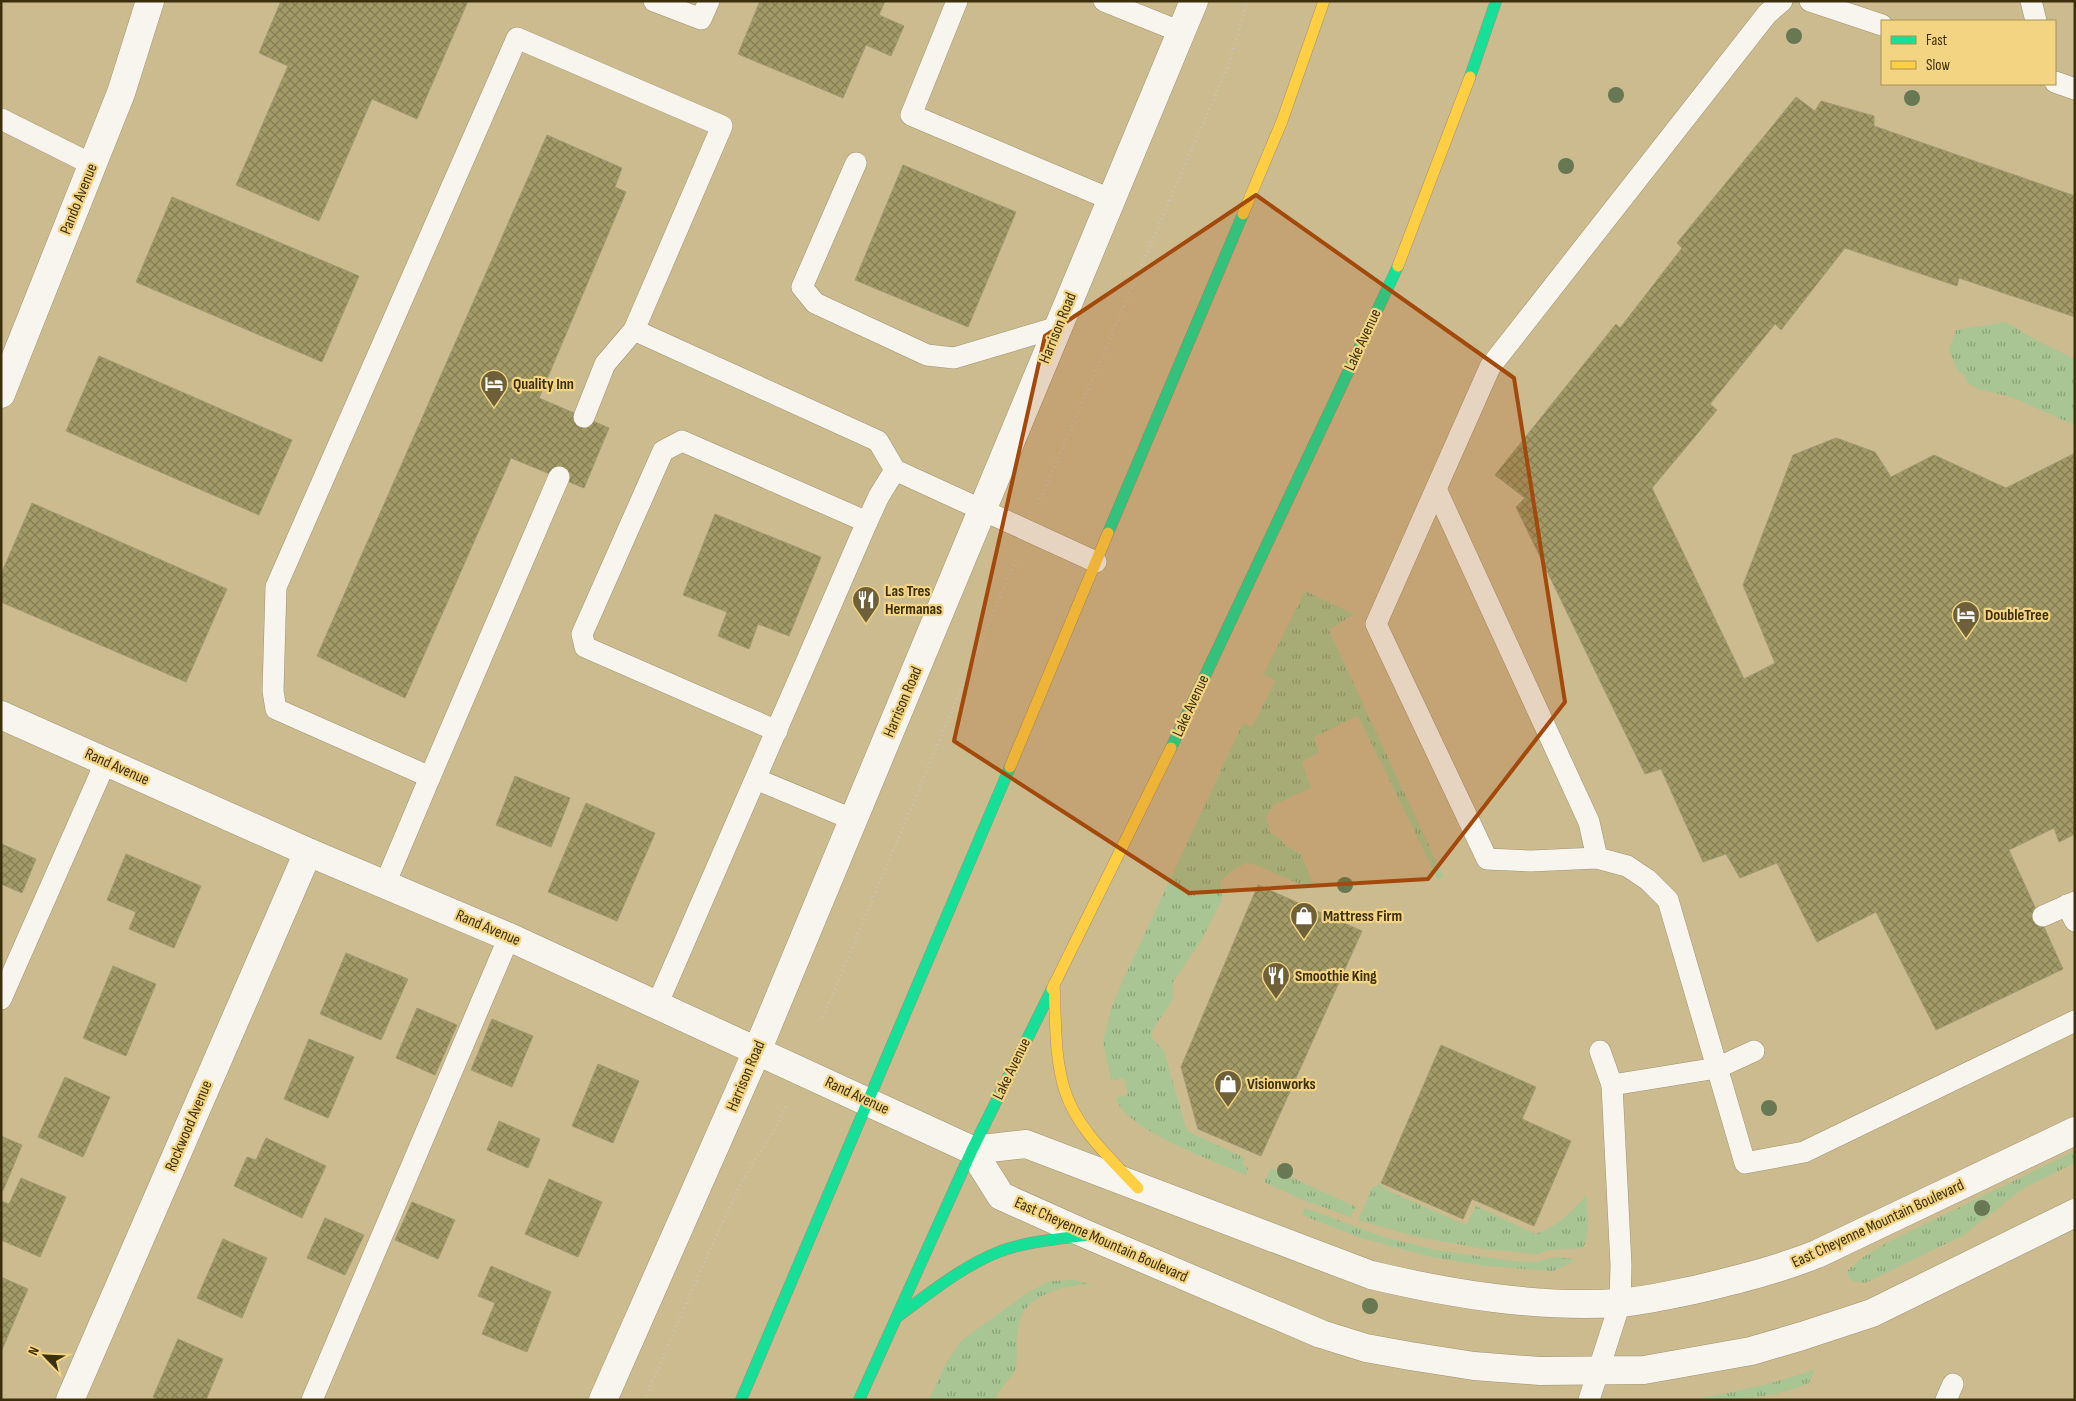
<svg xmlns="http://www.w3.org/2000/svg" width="2076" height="1401" viewBox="0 0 2076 1401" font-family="'Sofia Sans Condensed',sans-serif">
  <defs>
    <pattern id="grass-tufts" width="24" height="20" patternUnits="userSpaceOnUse" patternTransform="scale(1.25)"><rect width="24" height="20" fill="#a8c593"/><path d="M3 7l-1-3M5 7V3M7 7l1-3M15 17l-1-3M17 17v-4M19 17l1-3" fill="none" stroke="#8aa076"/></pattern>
    <pattern id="building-cross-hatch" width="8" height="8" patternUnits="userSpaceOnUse" patternTransform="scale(1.25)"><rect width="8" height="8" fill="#a29a67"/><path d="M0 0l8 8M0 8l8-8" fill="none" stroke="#857e53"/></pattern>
  </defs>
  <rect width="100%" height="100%" fill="#ccbb8f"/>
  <g fill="url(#grass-tufts)">
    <path d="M2006,322l28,17 41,20v66l-64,-28 -33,-8 -11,-6 -2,-8 -7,-4 -9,-21 7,-20z"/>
    <path d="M1305,591l49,23 -25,16 114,246 -5,4 -80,-164 -44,21 5,15 -17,10 9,26 -37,17 -8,12 4,16 11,6 4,6 16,9 13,32 -7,1 -54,-23 -8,-1 -17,11 -8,8 2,17 -19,38 -30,45v17l-20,30 -2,8 13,14 23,80 58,27 -3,5 6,5 -2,7c-28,-12 -124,-47 -130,-77l12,-4 -4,-16 -13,2 -8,-38 8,-33 13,-31 119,-255 9,4 23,-47 -12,-5z"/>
    <path d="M2075,1151v12l-53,26 -58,46 -99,48 -13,-2 -4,-5 -1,-5 15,-13 26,-16z"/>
    <path d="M1271,1168l85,39 -5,10 -48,-17 -39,-18z"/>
    <path d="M1380,1184l6,6 80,35 10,-19 59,28c21,-6 38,-23 51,-39 1,16 5,39 -3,53l-32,2 -14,4 -52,-5 -68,-12 -59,-17 14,-32z"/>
    <path d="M1305,1208l79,29 52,13 75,11 25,1 20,-5 18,2 -3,4 -18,8 -67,-5 -55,-9 -70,-19 -59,-23z"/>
    <path d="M1074,1280l18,5c-23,-2 -63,9 -72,34 -5,16 -2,33 -4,49 -2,8 -18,21 -21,32h-66l18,-39 15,-21 65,-47 23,-12z"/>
    <path d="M1815,1369l-6,14c-39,17 -75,17 -117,17 41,-8 83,-16 123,-31z"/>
  </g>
  <g fill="url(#building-cross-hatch)" stroke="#a19975">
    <path d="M281,1h187l-51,118 -45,-20 -53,122 -83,-36 52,-119 -29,-13z"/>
    <path d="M760,1h125l-6,14 25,11 -13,30 -25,-11 -23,53 -105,-44z"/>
    <path d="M1796,97l19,14 6,-10 53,15v10l201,70v121l-116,-39 -2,8 -112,-38 -64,82 -6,-6 -65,80 7,6 -65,78 92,191 31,-16 -32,-78 50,-130 43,-17 39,14 16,25 43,-22 72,33 69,-35v381l-16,8 -5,-14 -45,22 54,119 -127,61 -60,-118 -59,30 -40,-79 -37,15 -14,-24 -23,8 -42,-93 -16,5 -129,-267 9,-9 -30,-23 121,-151 4,4 62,-80 -5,-5z"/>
    <path d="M547,135l75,33 -7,19 11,5 -87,206 70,30 -25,60 -73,-30 -106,240 -88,-42z"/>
    <path d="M903,165l113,47 -48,115 -113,-47z"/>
    <path d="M172,197l187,79 -37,86 -186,-80z"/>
    <path d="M99,356l193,84 -33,75 -193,-84z"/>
    <path d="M32,503l195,86 -41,93 -185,-80v-28z"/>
    <path d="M715,514l106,43 -32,79 -31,-12 -9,25 -31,-13 9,-24 -44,-17z"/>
    <path d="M515,776l55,22 -19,49 -55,-22z"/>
    <path d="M586,803l69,30 -38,88 -69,-29z"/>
    <path d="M2,844l34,15 -14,34 -21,-9z"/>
    <path d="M126,854l75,32 -27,62 -45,-19 7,-17 -29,-12z"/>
    <path d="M1258,885l104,46 -101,225 -63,-27 -17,-62z"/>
    <path d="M346,953l62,26 -27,61 -61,-26z"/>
    <path d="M113,966l43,18 -30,72 -43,-18z"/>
    <path d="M417,1008l40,17 -22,50 -39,-17z"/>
    <path d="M492,1019l41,17 -21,51 -41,-17z"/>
    <path d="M309,1039l45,18 -26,61 -44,-19z"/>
    <path d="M1441,1045l95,42 -14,32 49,22 -37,85 -62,-27 -9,20 -82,-36z"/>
    <path d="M598,1064l41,17 -26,62 -41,-17z"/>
    <path d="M65,1077l45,20 -27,60 -45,-20z"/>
    <path d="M499,1121l41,18 -12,29 -41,-18z"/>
    <path d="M1,1136l21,9 -19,46 -2,-1z"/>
    <path d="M266,1138l60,28 -24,52 -68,-32 13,-29 9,3z"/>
    <path d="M21,1178l45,19 -26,60 -39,-17v-39l8,3z"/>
    <path d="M549,1179l53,23 -24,55 -53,-23z"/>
    <path d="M412,1202l43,18 -17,39 -43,-19z"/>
    <path d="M325,1218l39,17 -19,40 -38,-17z"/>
    <path d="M223,1239l44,19 -25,60 -45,-20z"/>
    <path d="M491,1266l60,26 -24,60 -45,-18 13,-31 -17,-7z"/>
    <path d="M1,1277l27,12 -27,63z"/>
    <path d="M178,1339l45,20 -17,41h-48l-5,-3z"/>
  </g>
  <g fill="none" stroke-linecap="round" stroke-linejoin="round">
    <defs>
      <g id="lane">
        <path d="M654,1l47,18 8,-18"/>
        <path d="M957,1l-46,114 201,85"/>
        <path d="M1104,1l77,31"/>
        <path d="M1782,1l-15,13 -277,353 -114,257 111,235 44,2 66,-3 30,8 21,14 20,20 77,263 59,-11 271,-131"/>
        <path d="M1810,1l72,24"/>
        <path d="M2031,1l5,20"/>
        <path d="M2055,82l20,7"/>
        <path d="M1,119l92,46"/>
        <path d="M856,163l-54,124 13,16 112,52 27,3 104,-31"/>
        <path d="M584,417l21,-53 29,-34"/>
        <path d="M559,477l-129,300 -154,-68 -3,-18 3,-104 241,-549 205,88 -88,204 244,111 17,29 201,92"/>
        <path d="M1436,489l153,333 8,36"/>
        <path d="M777,731l-192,-84 -3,-13 81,-183 19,-10 185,81"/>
        <path d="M756,779l98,41"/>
        <path d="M385,884l45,-107"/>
        <path d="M2067,905l8,16"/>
        <path d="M2043,916l32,-14"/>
        <path d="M1,999l105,-238"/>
        <path d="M657,1005l210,-483 12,-26 16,-26"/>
        <path d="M1612,1085l105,-17 37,-17"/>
        <path d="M312,1400l197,-463"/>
        <path d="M1589,1400l31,-97 1,-38 -9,-180 -12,-34"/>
        <path d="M1946,1400l7,-16"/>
      </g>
      <g id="street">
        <path d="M1,394l120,-301 29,-92"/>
        <path d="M1,715l307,137 201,85 463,213"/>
        <path d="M972,1150l29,46 87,39 233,99 45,14 44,8 64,10 66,5 104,-1 107,-19 51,-15 70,-23 203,-100"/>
        <path d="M972,1150l54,-6 345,131c81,19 165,33 248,28 25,-2 50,-8 75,-13 42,-10 83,-20 123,-36l258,-123"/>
        <path d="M70,1400l238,-548"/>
        <path d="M603,1400l154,-349 437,-1050"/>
      </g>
      <g id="fast">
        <path d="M1470,77l26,-76"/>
        <path d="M1108,533l135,-319"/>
        <path d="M1171,748l227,-482"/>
        <path d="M897,1317c33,-24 65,-51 104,-66 28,-10 58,-12 87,-16"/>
        <path d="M741,1400l269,-633"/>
        <path d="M859,1400l113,-250 80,-161"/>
      </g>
      <g id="slow">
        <path d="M1243,214l39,-93 42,-120"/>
        <path d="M1398,266l72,-189"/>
        <path d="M1010,767l98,-234"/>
        <path d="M1054,984c2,35 0,73 11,107 12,38 46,68 73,97"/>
        <path d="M1052,989l119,-241"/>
      </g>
    </defs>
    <use href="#lane" stroke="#a19370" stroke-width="22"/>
    <use href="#street" stroke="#a19370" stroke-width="29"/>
    <use href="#fast" stroke="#a48e76" stroke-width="12"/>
    <use href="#slow" stroke="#a48e76" stroke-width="12"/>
    <g stroke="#c9c4b7" stroke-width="3" stroke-dasharray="1 4" stroke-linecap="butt">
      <path d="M1038,504l191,-440 18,-63"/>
      <path d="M823,1017l193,-458"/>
      <path d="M644,1400c32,-72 62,-145 97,-216 13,-27 34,-50 45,-78"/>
    </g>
    <use href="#lane" stroke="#f7f5ee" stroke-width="21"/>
    <use href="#street" stroke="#f7f5ee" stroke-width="28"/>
    <use href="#fast" stroke="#16e098" stroke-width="11"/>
    <use href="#slow" stroke="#ffcf43" stroke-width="11"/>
  </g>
  <g fill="#677852">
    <circle cx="1794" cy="36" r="8"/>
    <circle cx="1616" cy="95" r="8"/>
    <circle cx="1912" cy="98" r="8"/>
    <circle cx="1566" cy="166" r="8"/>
    <circle cx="1345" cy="885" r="8"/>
    <circle cx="1769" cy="1108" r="8"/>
    <circle cx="1285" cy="1171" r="8"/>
    <circle cx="1982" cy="1208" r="8"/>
    <circle cx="1370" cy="1306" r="8"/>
  </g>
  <path fill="#a3490c" fill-opacity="0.2" stroke="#a3490c" stroke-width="4" stroke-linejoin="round" d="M1256,195l258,183 51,324 -137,177 -239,14 -235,-152 91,-405z"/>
  <defs>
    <symbol id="hotel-pin" viewBox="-11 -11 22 30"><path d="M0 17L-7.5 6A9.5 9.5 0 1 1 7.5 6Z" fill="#6e613a" stroke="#f3d482"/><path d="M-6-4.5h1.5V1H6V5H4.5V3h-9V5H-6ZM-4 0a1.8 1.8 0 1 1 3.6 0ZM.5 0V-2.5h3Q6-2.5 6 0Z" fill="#fff"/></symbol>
    <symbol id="restaurant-pin" viewBox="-11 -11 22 30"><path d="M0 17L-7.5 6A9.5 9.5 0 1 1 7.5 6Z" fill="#6e613a" stroke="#f3d482"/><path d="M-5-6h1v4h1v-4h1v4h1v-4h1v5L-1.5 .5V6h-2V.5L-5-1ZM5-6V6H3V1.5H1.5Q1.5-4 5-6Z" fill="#fff"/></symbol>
    <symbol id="shop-pin" viewBox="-11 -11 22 30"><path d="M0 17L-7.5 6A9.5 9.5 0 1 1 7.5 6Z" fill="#6e613a" stroke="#f3d482"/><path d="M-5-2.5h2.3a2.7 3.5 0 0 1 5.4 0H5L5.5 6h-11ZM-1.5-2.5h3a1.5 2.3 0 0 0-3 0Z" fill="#fff"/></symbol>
  </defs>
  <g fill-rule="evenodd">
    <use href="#hotel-pin" x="478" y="368" width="32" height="43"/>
    <use href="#restaurant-pin" x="850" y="584" width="32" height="43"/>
    <use href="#hotel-pin" x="1950" y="599" width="32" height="43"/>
    <use href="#shop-pin" x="1288" y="900" width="32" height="43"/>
    <use href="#restaurant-pin" x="1260" y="960" width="32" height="43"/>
    <use href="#shop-pin" x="1212" y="1068" width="32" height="43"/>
  </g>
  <g text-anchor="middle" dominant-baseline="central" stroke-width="4.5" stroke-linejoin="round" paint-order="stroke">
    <g font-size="16" fill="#3c300c" stroke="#f3d482">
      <text transform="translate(79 199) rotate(-68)">Pando Avenue</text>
      <text transform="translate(1058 328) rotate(-68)">Harrison Road</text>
      <text transform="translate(1363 340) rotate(-65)">Lake Avenue</text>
      <text transform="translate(903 702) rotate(-67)">Harrison Road</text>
      <text transform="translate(1191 706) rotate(-65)">Lake Avenue</text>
      <text transform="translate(117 767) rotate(24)">Rand Avenue</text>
      <text transform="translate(488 928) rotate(23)">Rand Avenue</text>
      <text transform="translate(1012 1069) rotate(-64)">Lake Avenue</text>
      <text transform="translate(746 1076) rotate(-67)">Harrison Road</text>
      <text transform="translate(857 1096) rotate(25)">Rand Avenue</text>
      <text transform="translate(189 1126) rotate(-67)">Rockwood Avenue</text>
      <text transform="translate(1878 1224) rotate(-25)">East Cheyenne Mountain Boulevard</text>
      <text transform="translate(1101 1240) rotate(24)">East Cheyenne Mountain Boulevard</text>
    </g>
    <g font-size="16" font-weight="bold" fill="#3c300c" stroke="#f3d482" text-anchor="start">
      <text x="513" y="384">Quality Inn</text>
      <text x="885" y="591">Las Tres<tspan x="885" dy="18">Hermanas</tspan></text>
      <text x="1985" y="615">DoubleTree</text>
      <text x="1323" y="916">Mattress Firm</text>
      <text x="1295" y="976">Smoothie King</text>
      <text x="1247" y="1084">Visionworks</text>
    </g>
  </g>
  <rect width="2076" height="1401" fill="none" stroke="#3c300c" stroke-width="5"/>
  <rect x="1881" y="20" width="175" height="65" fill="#f3d482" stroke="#aa9253"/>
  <rect x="1891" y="36" width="25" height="8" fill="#16e098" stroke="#aa9253"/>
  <text x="1926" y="45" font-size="15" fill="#3c300c">Fast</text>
  <rect x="1891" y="61" width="25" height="8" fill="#ffcf43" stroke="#aa9253"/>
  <text x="1926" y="70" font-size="15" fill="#3c300c">Slow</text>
  <g transform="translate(45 1356) rotate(294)" stroke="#f3d482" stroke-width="4" paint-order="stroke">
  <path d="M0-4L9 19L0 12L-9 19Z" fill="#3c300c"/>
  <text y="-8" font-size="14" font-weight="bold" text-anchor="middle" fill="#3c300c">N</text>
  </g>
</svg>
